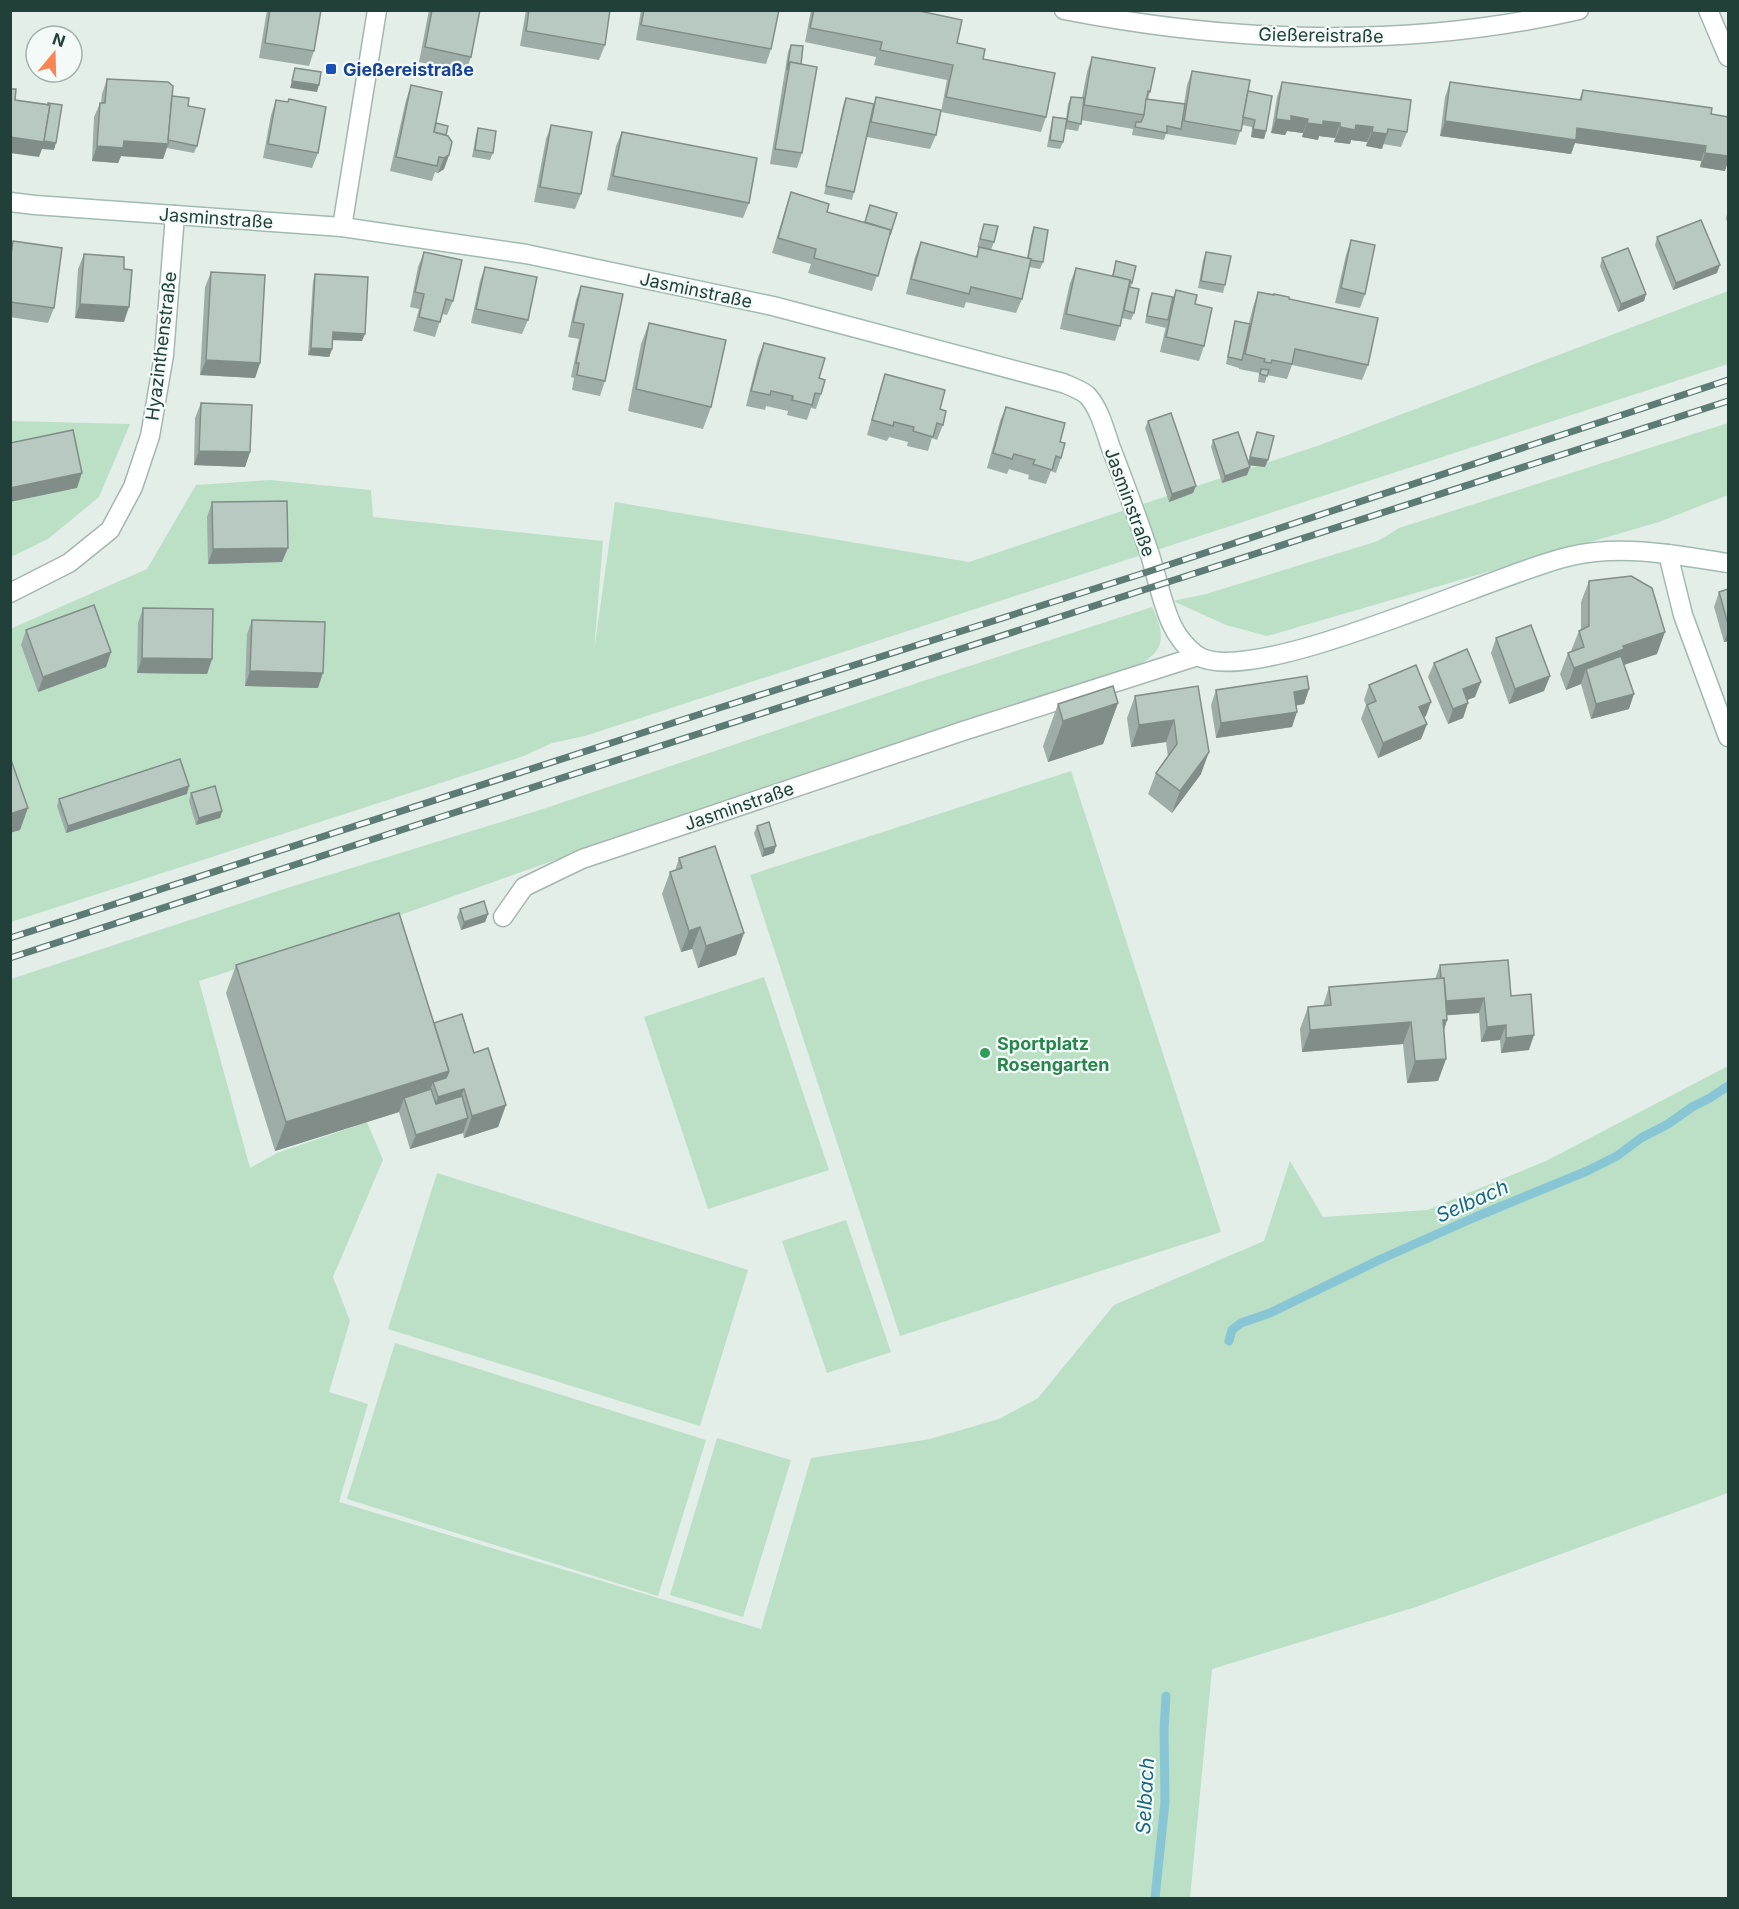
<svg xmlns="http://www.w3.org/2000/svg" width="1739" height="1909" viewBox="0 0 1739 1909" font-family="Inter,sans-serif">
  <rect width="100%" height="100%" fill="#e3eee9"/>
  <g fill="#bbe0c6">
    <path d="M1728,291v73l-1143,372 -33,7 -28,13 -513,166 -1,-293 137,-60 49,-84 74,-5 101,10 2,27 230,24 -9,110 21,-149 354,60 351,-117z"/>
    <path d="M11,421l119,3 -31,73 -51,42 -37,18z"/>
    <path d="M1728,423v72l-69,27 -392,114 -41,-11 -53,-24 33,-7 172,-53 21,-13z"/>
    <path d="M1152,607c20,41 5,49 -31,67l-546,179 -183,65 -193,63 51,187 27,-15 90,-31 16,38 -50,117 17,44 -21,71 39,12 -29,98 422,127 50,-171 119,-19 69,-20 39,-21 76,-93 150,-64 26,-80 33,56 104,-7 119,-49 182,-95v427l-312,114 -204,62 -22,229h-1179v-919l279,-92 250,-77 383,-129z"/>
    <path d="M1071,771l150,461 -321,104 -150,-461z"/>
    <path d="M764,977l65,193 -121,39 -64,-192z"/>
    <path d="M437,1173l311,97 -48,156 -312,-97z"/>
    <path d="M846,1220l45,132 -64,21 -45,-132z"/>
    <path d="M395,1343l311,97 -48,156 -311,-97z"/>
    <path d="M717,1438l74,22 -48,157 -73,-22z"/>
  </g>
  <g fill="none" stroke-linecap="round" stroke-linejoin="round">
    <g stroke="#88c6d5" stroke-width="9">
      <path d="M1229,1341l3,-11 9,-7 29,-10 111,-54 92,-41 114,-47 30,-15 24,-18 27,-14 24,-17 18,-9 18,-12"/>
      <path d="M1155,1898l10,-96 -1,-73 2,-33"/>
    </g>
    <defs>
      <g id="street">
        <path d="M1064,10c169,33 345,39 515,0"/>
        <path d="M1708,10l20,47"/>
        <path d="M342,227l35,-217"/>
        <path d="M10,593l59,-30 41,-33 23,-43 17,-51 14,-81 11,-140"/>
        <path d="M503,917l21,-30 58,-28 381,-128 235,-75"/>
      </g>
      <g id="secondary">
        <path d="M10,202l25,3 307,22 184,27 247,52 290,77c7,3 18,7 24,12 13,14 18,36 24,53 14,36 27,71 39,107 7,22 12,49 22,70 5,11 15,24 26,31 56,33 300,-84 373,-100 52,-12 106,-1 157,7"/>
        <path d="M1668,554l15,61 45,122"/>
      </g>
    </defs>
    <use href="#street" stroke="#a5b6b1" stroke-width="21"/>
    <use href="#secondary" stroke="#a1bab2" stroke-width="21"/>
    <use href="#street" stroke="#fff" stroke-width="18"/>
    <use href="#secondary" stroke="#fff" stroke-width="18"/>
    <defs>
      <g id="rail">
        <path d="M10,938l709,-230 422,-134 587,-194"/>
        <path d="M10,958l431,-141 1287,-416"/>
      </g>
    </defs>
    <use href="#rail" stroke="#5c7b74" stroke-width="7"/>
    <use href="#rail" stroke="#f4faf7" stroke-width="4.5" stroke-dasharray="14" stroke-linecap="butt"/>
  </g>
  <g fill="#9eada7">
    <path d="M267,10h54l-7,41 -5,15 -50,-8z"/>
    <path d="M429,10h51l-9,47 -5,14 -47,-9z"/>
    <path d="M526,10h84l-5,35 -6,15 -79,-14z"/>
    <path d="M641,10h138l-8,39 -5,15 -130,-24z"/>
    <path d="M811,10h104l42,33 26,16 63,58 -5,15 -100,-20 6,-32 -73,-15 2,-8 -71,-15z"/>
    <path d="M791,45l10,19 1,89 -5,15 -27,-4 18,-112z"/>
    <path d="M1092,57l58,35 -2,7 36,5 3,-19 5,-14 56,20 18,40 -2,8 -13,-2 1,-10 -10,-2 -6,20 -70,-11 -2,6 -32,-5 1,-6 -52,-9 -3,11 -13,-2 -2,13 -3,7 -13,-2 4,-22 2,-8 13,2 2,-15 3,-7 11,1 5,-26z"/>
    <path d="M107,79l65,17 16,10 9,40 -3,7 -27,-5 -4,11 -42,-3 -3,7 -26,-2 2,-44 6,-14h1l1,-9z"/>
    <path d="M1282,82l125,50 -6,15 -18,-3 -1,5 -16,-3 1,-4 -16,-2 -1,4 -16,-2 1,-4 -16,-2 -1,4 -16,-3 1,-4 -16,-2 -2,4 -14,-2 6,-36z"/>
    <path d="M1450,82l129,18 4,-10 128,24 14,57 -25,-4 1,-6 -126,-18 -4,11 -131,-18 5,-39z"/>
    <path d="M411,85l25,38 10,12 3,20 -5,14 -6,4 -3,-1 -3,9 -42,-10 16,-71z"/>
    <path d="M876,97l60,38 -6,14 -63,-12 -13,55 -2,8 -28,-6 19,-88 3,-8 28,6z"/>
    <path d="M276,100l42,53 -6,15 -49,-10 8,-43z"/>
    <path d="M551,125l30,69 -6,15 -41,-7 12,-63z"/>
    <path d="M478,128l15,25 -3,7 -18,-3 4,-22z"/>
    <path d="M622,132l127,71 -6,15 -136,-28 9,-44z"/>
    <path d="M791,192l36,20 38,10 5,-17 20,30 -18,56 -64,-18 3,-9 -39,-11 14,-46z"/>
    <path d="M1728,211v-1v15l-2,-7z"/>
    <path d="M984,224l10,18 -3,8 -14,-3z"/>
    <path d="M1034,227l9,35 -3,7 -11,-2 -7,32 -6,14 -50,-11 -2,6 -58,-14 9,-37 6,-15 55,15 3,-10 48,11 4,-23z"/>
    <path d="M1657,237l60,36 -44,17 -18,-45z"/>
    <path d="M1351,240l14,54 -5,14 -25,-5 11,-48z"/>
    <path d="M13,241l41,67 -6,15 -38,-6v-68z"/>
    <path d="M424,252l29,49 -6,14 -5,-1 -7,23 -22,-6 6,-22 -9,-2 8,-40z"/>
    <path d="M1206,252l19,33 -2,8 -25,-5 5,-28z"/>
    <path d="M84,254l40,15v53l-49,-4 3,-49z"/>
    <path d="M1602,258l44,36 -2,7 -26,11 -18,-46z"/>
    <path d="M1116,261l16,22 -1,4 3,26 -3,7 -9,-2 -7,23 -55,-12 10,-46 6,-15 36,8z"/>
    <path d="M485,267l43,53 -6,14 -51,-11 9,-42z"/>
    <path d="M211,272l49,91 -5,15 -55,-3 5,-88z"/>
    <path d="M315,274l47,67 -30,-1v9l-3,8 -21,-2 5,-74z"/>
    <path d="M581,286l24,95 -5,15 -28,-6 2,-12 -3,-1 8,-38 -11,-2 8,-37z"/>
    <path d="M1176,290l19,14 9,42 -5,15 -39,-9 6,-26v2l-21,-5 4,-23 3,-7 21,4z"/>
    <path d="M1258,292l31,7 79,66 -6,15 -70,-15 -5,14 -20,-4 -2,8 -7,-1 1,-9 -20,-4v-1l-13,-4 7,-36 2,-7 14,2 4,-16z"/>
    <path d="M649,323l62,84 -8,22 -75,-18 13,-67z"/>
    <path d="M764,343l55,35 2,16 -5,15 -5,-1 -4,12 -20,-5 1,-4 -22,-5 -1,4 -19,-4 12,-49z"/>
    <path d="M885,374l55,35 3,16 -6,15 -5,-2 -4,13 -21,-5 1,-4 -19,-5 -2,4 -20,-6 13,-46z"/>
    <path d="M201,403l49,49 -5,15 -51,-2 1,-47z"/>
    <path d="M1006,407l54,35 1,16 -5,15 -5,-2 -5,13 -18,-5 1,-4 -20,-6 -2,5 -20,-6 13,-47z"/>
    <path d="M1148,421l45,72 -24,9 -24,-74z"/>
    <path d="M1257,432l8,35 -16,-2 1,2 -3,8 -25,8 -11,-36 2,-7 35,22z"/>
    <path d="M212,502l70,60 -74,2 -1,-47z"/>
    <path d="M1589,581l68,73 -33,11 5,44 -38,10 -10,-35 -15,6 -6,-16 8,-21 3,-2 8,-20 2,-1v-28z"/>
    <path d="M1728,589v52l-4,1 -10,-35 5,-15z"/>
    <path d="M143,608l69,51 -5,15 -70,-1 1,-50z"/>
    <path d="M252,620l66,68 -73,-2 2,-52z"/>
    <path d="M26,630l85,22 -5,15 -68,25 -17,-47z"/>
    <path d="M1496,638l54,38 -6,15 -35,13 -18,-51z"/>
    <path d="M1434,663l41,34 -8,3 1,3 -5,15 -15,6 -20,-47z"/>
    <path d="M1369,685l57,31 -2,1 3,7 -6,15 -43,19 -17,-39 5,-14 -2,-5z"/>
    <path d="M1198,686l3,88 -29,39 -24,-19 8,-21 12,-16 -2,-15 -35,5 -4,-29 8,-22z"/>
    <path d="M1309,689l-5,15 -8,1 -4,22 -76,11 -5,-33 5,-15z"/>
    <path d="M1118,703l-15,41 -55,18 -5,-16 15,-42z"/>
    <path d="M191,793l31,18 -2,7 -24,7 -7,-24z"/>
    <path d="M187,794l-121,39 -9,-27 2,-7z"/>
    <path d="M757,826l17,27 -12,4 -8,-24z"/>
    <path d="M679,858l65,75 -8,22 -38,13 -6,-19 -11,3 -19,-58 8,-22 5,-1z"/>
    <path d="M460,909l28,5 -3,8 -24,8 -4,-13z"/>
    <path d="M236,965l198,58 40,30 32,52 -8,22 -34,11 -1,-5 -53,16 -11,-37 -124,39 -49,-158z"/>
    <path d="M1440,965l71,31 18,54 -28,3 -1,-13 -19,2 -2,-29 -32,2v5l-3,11 2,28 -8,22 -31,2 -4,-39 -101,8 -2,-23 8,-22 15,-1 6,-19 106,-8z"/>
  </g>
  <g fill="#818d88">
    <path d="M292,81l27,4 -2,7 -27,-4z"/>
    <path d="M1291,116l17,3 -5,14 -16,-2 -2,4 -14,-2 5,-14z"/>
    <path d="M1323,121l17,2 -5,15 -16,-2 -1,4 -16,-3 5,-14z"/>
    <path d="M1445,121l132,7 129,18 -5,15 -126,-18 -4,11 -131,-18z"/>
    <path d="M1356,125l17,2 -6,15 -16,-2 -1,4 -16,-2 6,-15z"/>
    <path d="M1253,129l13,2 -2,8 -13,-2z"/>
    <path d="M1372,132l15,2 -5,15 -16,-3z"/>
    <path d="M10,137l33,4 13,2 -2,7 -12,-1 -3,8 -29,-4z"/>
    <path d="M124,141l44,3 -5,15 -42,-3 -3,7 -26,-2 5,-15z"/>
    <path d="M1705,153l23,3v6l-3,9 -25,-4z"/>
    <path d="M449,155l-5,14 -6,4 6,-15z"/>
    <path d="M1720,265l-3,8 -44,17 3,-7z"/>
    <path d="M1646,294l-2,7 -26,11 3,-8z"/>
    <path d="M80,304l49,3 -5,15 -49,-4z"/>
    <path d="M333,332l32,2 -3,7 -32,-1z"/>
    <path d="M311,348l21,1 -3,8 -21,-2z"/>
    <path d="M206,360l54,3 -5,15 -55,-3z"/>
    <path d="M199,451l51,1 -5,15 -51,-2z"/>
    <path d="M1250,457l18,3 -3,7 -18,-2z"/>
    <path d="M1250,467l-3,8 -25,8 3,-7z"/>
    <path d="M82,473l-5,15 -67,14v-14z"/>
    <path d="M1196,486l-3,7 -24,9 3,-8z"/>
    <path d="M288,548l-6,14 -74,2 5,-15z"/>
    <path d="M1728,631v10l-4,1z"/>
    <path d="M1665,632l-8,22 -40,13 -31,2 -5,15 -15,6 8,-22 49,-22z"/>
    <path d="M111,652l-5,15 -68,25 5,-15z"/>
    <path d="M142,658l70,1 -5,15 -70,-1z"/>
    <path d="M250,671l73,2 -5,15 -73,-2z"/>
    <path d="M1550,676l-6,15 -35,13 6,-15z"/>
    <path d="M1481,682l-6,15 -18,7 6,-15z"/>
    <path d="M1309,689l-5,15 -15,3 5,-15z"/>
    <path d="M1634,694l-5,15 -38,10 5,-15z"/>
    <path d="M1431,702l-5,14 -12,6 5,-15z"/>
    <path d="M1118,703l-15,41 -55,18 15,-41z"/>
    <path d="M1468,703l-5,15 -15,6 5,-15z"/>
    <path d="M1297,712l-5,15 -76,11 5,-15z"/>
    <path d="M1174,720l-8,22 -35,5 8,-22z"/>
    <path d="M1427,724l-6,15 -43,19 5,-15z"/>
    <path d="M1209,752l-8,22 -29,39 8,-22z"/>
    <path d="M189,786l-2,8 -121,39 2,-7z"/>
    <path d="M28,808l-8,22 -10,3v-19z"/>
    <path d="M222,811l-2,7 -24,7 3,-7z"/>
    <path d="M776,846l-2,7 -12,4 2,-8z"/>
    <path d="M488,914l-3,8 -24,8 3,-8z"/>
    <path d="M700,927l-8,22 -11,3 8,-21z"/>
    <path d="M744,933l-8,22 -38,13 8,-22z"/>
    <path d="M1484,998l-5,15 -42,3 6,-15z"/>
    <path d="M1443,1020h4l-8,22z"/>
    <path d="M1411,1022l-8,22 -101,8 8,-22z"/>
    <path d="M1506,1025l-6,15 -19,2 6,-15z"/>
    <path d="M1534,1035l-5,15 -28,3 5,-15z"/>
    <path d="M1446,1059l-8,22 -31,2 8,-22z"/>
    <path d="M449,1071l15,18 -8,22 -26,8 8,-22 -5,-15 -8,22 -21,-6 -5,14 -124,39 11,-29z"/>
    <path d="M506,1105l-8,22 -34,11 8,-22z"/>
    <path d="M468,1118l-5,15 -53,16 6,-14z"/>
  </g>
  <g fill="#b8c9c2" stroke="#818d88" stroke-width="1.5">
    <path d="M270,10h51l-7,41 -49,-8z"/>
    <path d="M432,10h48l-9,47 -46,-10z"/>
    <path d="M529,10h81l-5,35 -79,-14z"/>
    <path d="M644,10h135l-8,39 -130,-24z"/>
    <path d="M814,10h101l47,10 -5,23 28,6 -2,10 72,14 -9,44 -100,-20 7,-32 -73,-15 2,-8 -72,-14z"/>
    <path d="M791,45l12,1 -2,18 -11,-2 -3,8z"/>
    <path d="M1092,57l63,11 -5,24 -2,-1 -4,24 -60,-10z"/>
    <path d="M790,62l27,5 -15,86 -27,-4z"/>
    <path d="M295,68l26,4 -2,13 -27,-4z"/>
    <path d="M1192,71l58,9 -9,51 -57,-10z"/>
    <path d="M107,79l61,3 5,4 -5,58 -44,-3 -1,7 -26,-2 3,-43h5z"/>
    <path d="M1282,82l129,18 -4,32 -19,-3 -1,5 -15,-2 1,-5 -17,-2 -1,5 -15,-3v-4l-17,-2v4l-16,-2 1,-4 -17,-3v5l-15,-2z"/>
    <path d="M1450,82l131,18 2,-10 129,18 -1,6 17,3v39l-23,-3 1,-7 -129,-18 -1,12 -131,-19z"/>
    <path d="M411,85l31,7 -8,40 14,4 4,6 -3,13 -5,3 -5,-1 -2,9 -41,-9z"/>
    <path d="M10,89h6l-1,11 35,5 -6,37 -34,-5z"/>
    <path d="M1248,91l24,5 -6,35 -13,-2 2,-9 -12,-3z"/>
    <path d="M172,96l17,2 -1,8 17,3 -8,37 -29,-6z"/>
    <path d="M876,97l65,13 -5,25 -65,-13z"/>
    <path d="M1071,97l13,1 -3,26 -14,-3z"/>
    <path d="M846,98l28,6 -20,88 -28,-6z"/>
    <path d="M289,99l37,8 -8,46 -50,-9 8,-44 12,2z"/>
    <path d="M1146,99l39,5 -4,25 -14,-3v7l-32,-6 1,-5h5l3,-7z"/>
    <path d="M48,103l14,2 -6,38 -12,-2 6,-36h-2z"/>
    <path d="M1053,117l14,2 -4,23 -13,-2z"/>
    <path d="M436,123l12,3 -2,9 -12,-3z"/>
    <path d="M551,125l41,7 -11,62 -41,-7z"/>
    <path d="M478,128l18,3 -3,22 -18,-3z"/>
    <path d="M622,132l135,26 -8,45 -136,-27z"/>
    <path d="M791,192l38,12 -2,8 64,18 -13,46 -64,-18 2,-9 -38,-11z"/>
    <path d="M870,205l27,8 -7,22 1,-5 -26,-8z"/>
    <path d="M1701,220l19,45 -44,18 -19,-46z"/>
    <path d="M984,224l14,2 -4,16 -14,-3z"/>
    <path d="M1034,227l14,3 -5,32 -13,-2 1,-1 -3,-1z"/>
    <path d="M1351,240l24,5 -10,49 -24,-6z"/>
    <path d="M13,241l49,7 -8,60 -44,-6v-40z"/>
    <path d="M921,242l56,15 2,-10 52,12 -9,40 -51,-12 -2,7 -58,-15z"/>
    <path d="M1628,248l18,46 -25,10 -19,-46z"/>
    <path d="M424,252l38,8 -9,41 -7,-2 -6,23 -21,-5 5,-23 -9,-2z"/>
    <path d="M1206,252l25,4 -6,29 -24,-4z"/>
    <path d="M84,254l40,3v12l8,1 -3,37 -49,-3z"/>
    <path d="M1116,261l20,5 -4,17 -2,-1v-2l-17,-4z"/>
    <path d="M485,267l52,10 -9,43 -52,-11z"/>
    <path d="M1076,268l54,12 -10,46 -54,-12z"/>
    <path d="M211,272l54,3 -5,88 -54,-3z"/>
    <path d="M315,274l53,3 -3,57 -32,-2 -1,17 -21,-1z"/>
    <path d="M581,286l42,8 -18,87 -28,-6 2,-12h-3l8,-39 -11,-2z"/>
    <path d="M1129,287l10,2 -5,24 -10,-3z"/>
    <path d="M1176,290l21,5 -2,9 17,4 -8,38 -38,-9z"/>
    <path d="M1258,292l16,3v-1l15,3v2l89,19 -10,47 -73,-16 -3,15 -20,-4 -1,3 -7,-1 1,-3 -20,-5z"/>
    <path d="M1152,293l21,4 -5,23 -21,-4z"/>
    <path d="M1235,321l15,3 -8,36 -14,-3z"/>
    <path d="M649,323l77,17 -15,67 -75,-18z"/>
    <path d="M764,343l61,15 -6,20 6,2 -4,14 -6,-1 -3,12 -20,-5 1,-4 -22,-5 -1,4 -19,-4z"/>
    <path d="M1261,369l8,1 -2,6 -7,-2z"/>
    <path d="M885,374l60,16 -5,19 6,2 -3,14 -6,-2 -4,14 -20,-6 1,-4 -20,-5 -1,4 -21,-6z"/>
    <path d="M201,403l51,2 -2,47 -51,-1z"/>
    <path d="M1006,407l59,16 -5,19 5,1 -4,15 -5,-2 -4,14 -19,-6 2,-4 -21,-6 -2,5 -19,-6z"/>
    <path d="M1171,413l25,73 -24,8 -24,-73z"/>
    <path d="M73,430l9,43 -72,15v-45z"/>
    <path d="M1238,432l12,35 -25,9 -12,-36z"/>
    <path d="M1257,432l17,4 -6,24 -18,-3z"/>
    <path d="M287,501l1,47 -75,1 -1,-47z"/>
    <path d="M1631,576l21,12 13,44 -42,14 1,3 -50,19 -6,-15 16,-6 -5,-16 10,-5v-45z"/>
    <path d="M1728,589v35l-9,-32z"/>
    <path d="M94,605l17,47 -68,25 -17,-47z"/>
    <path d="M143,608l70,1 -1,50 -70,-1z"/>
    <path d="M252,620l73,2 -2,51 -73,-2z"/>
    <path d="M1531,625l19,51 -35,13 -19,-51z"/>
    <path d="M1467,649l14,33 -18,7 5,14 -15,6 -19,-46z"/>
    <path d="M1621,656l13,38 -38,10 -10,-35z"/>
    <path d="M1416,665l15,37 -12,5 8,17 -44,19 -16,-38 9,-4 -7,-16z"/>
    <path d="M1307,676l2,13 -15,3 3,20 -76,11 -5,-33z"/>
    <path d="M1113,686l5,17 -55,18 -5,-17z"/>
    <path d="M1198,686l11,66 -29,39 -24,-18 21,-29 -3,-24 -35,5 -4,-29z"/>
    <path d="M10,757l18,51 -18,6z"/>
    <path d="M180,759l9,27 -121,40 -9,-27z"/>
    <path d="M215,786l7,25 -23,7 -8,-25z"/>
    <path d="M769,822l7,24 -12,3 -7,-23z"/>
    <path d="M715,846l29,87 -38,13 -6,-19 -11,4 -19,-59 12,-4 -3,-10z"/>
    <path d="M484,901l4,13 -24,8 -4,-13z"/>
    <path d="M399,913l50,158 -163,51 -50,-157z"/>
    <path d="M1508,960l3,36 20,-2 3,41 -28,3v-13l-19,2 -3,-29 -38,3 -2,-23 -3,1 -1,-14z"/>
    <path d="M1444,978l3,42h-4l3,39 -31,2 -4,-39 -101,8 -2,-23 23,-2 -2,-18z"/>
    <path d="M462,1014l12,39 14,-5 18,57 -34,11 -8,-27 -26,8 -5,-15 13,-4 3,-7 -15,-48z"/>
    <path d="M431,1089l5,15 26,-8 6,22 -52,17 -12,-37z"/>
  </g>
  <rect fill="#1a4fb4" stroke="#f4faf7" stroke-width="2" x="325" y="63" width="12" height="12" rx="3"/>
  <circle fill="#2e9e5b" stroke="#f4faf7" stroke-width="2" cx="985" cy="1053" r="6"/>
  <g text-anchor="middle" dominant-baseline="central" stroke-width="4.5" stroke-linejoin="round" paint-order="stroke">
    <g font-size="18" fill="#214039" stroke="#f4faf7">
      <text transform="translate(1321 35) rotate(1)">Gießereistraße</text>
      <text transform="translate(216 218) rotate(4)">Jasminstraße</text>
      <text transform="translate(696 290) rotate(12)">Jasminstraße</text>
      <text transform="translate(161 346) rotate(-83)">Hyazinthenstraße</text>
      <text transform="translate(1130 502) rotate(70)">Jasminstraße</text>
      <text transform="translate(739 806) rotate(-19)">Jasminstraße</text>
    </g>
    <g font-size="18" font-weight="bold" fill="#164399" stroke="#f4faf7" text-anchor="start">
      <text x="343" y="69">Gießereistraße</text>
    </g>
    <g font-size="18" font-weight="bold" fill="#27864d" stroke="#f4faf7" text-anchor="start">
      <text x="997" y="1043">Sportplatz<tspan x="997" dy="21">Rosengarten</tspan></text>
    </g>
    <g font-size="20" font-style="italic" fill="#186980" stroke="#f4faf7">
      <text transform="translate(1472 1201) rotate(-24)">Selbach</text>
      <text transform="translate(1145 1796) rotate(-87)">Selbach</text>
    </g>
  </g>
  <rect width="1739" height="1909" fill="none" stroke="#214039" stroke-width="24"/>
  <g transform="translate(54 54) rotate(19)"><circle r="28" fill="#f4faf7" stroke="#a0b0ab" stroke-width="1.5"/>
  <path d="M0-4.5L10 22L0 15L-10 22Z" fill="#f98555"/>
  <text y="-9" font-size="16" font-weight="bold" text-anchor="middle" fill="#214039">N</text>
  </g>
</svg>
